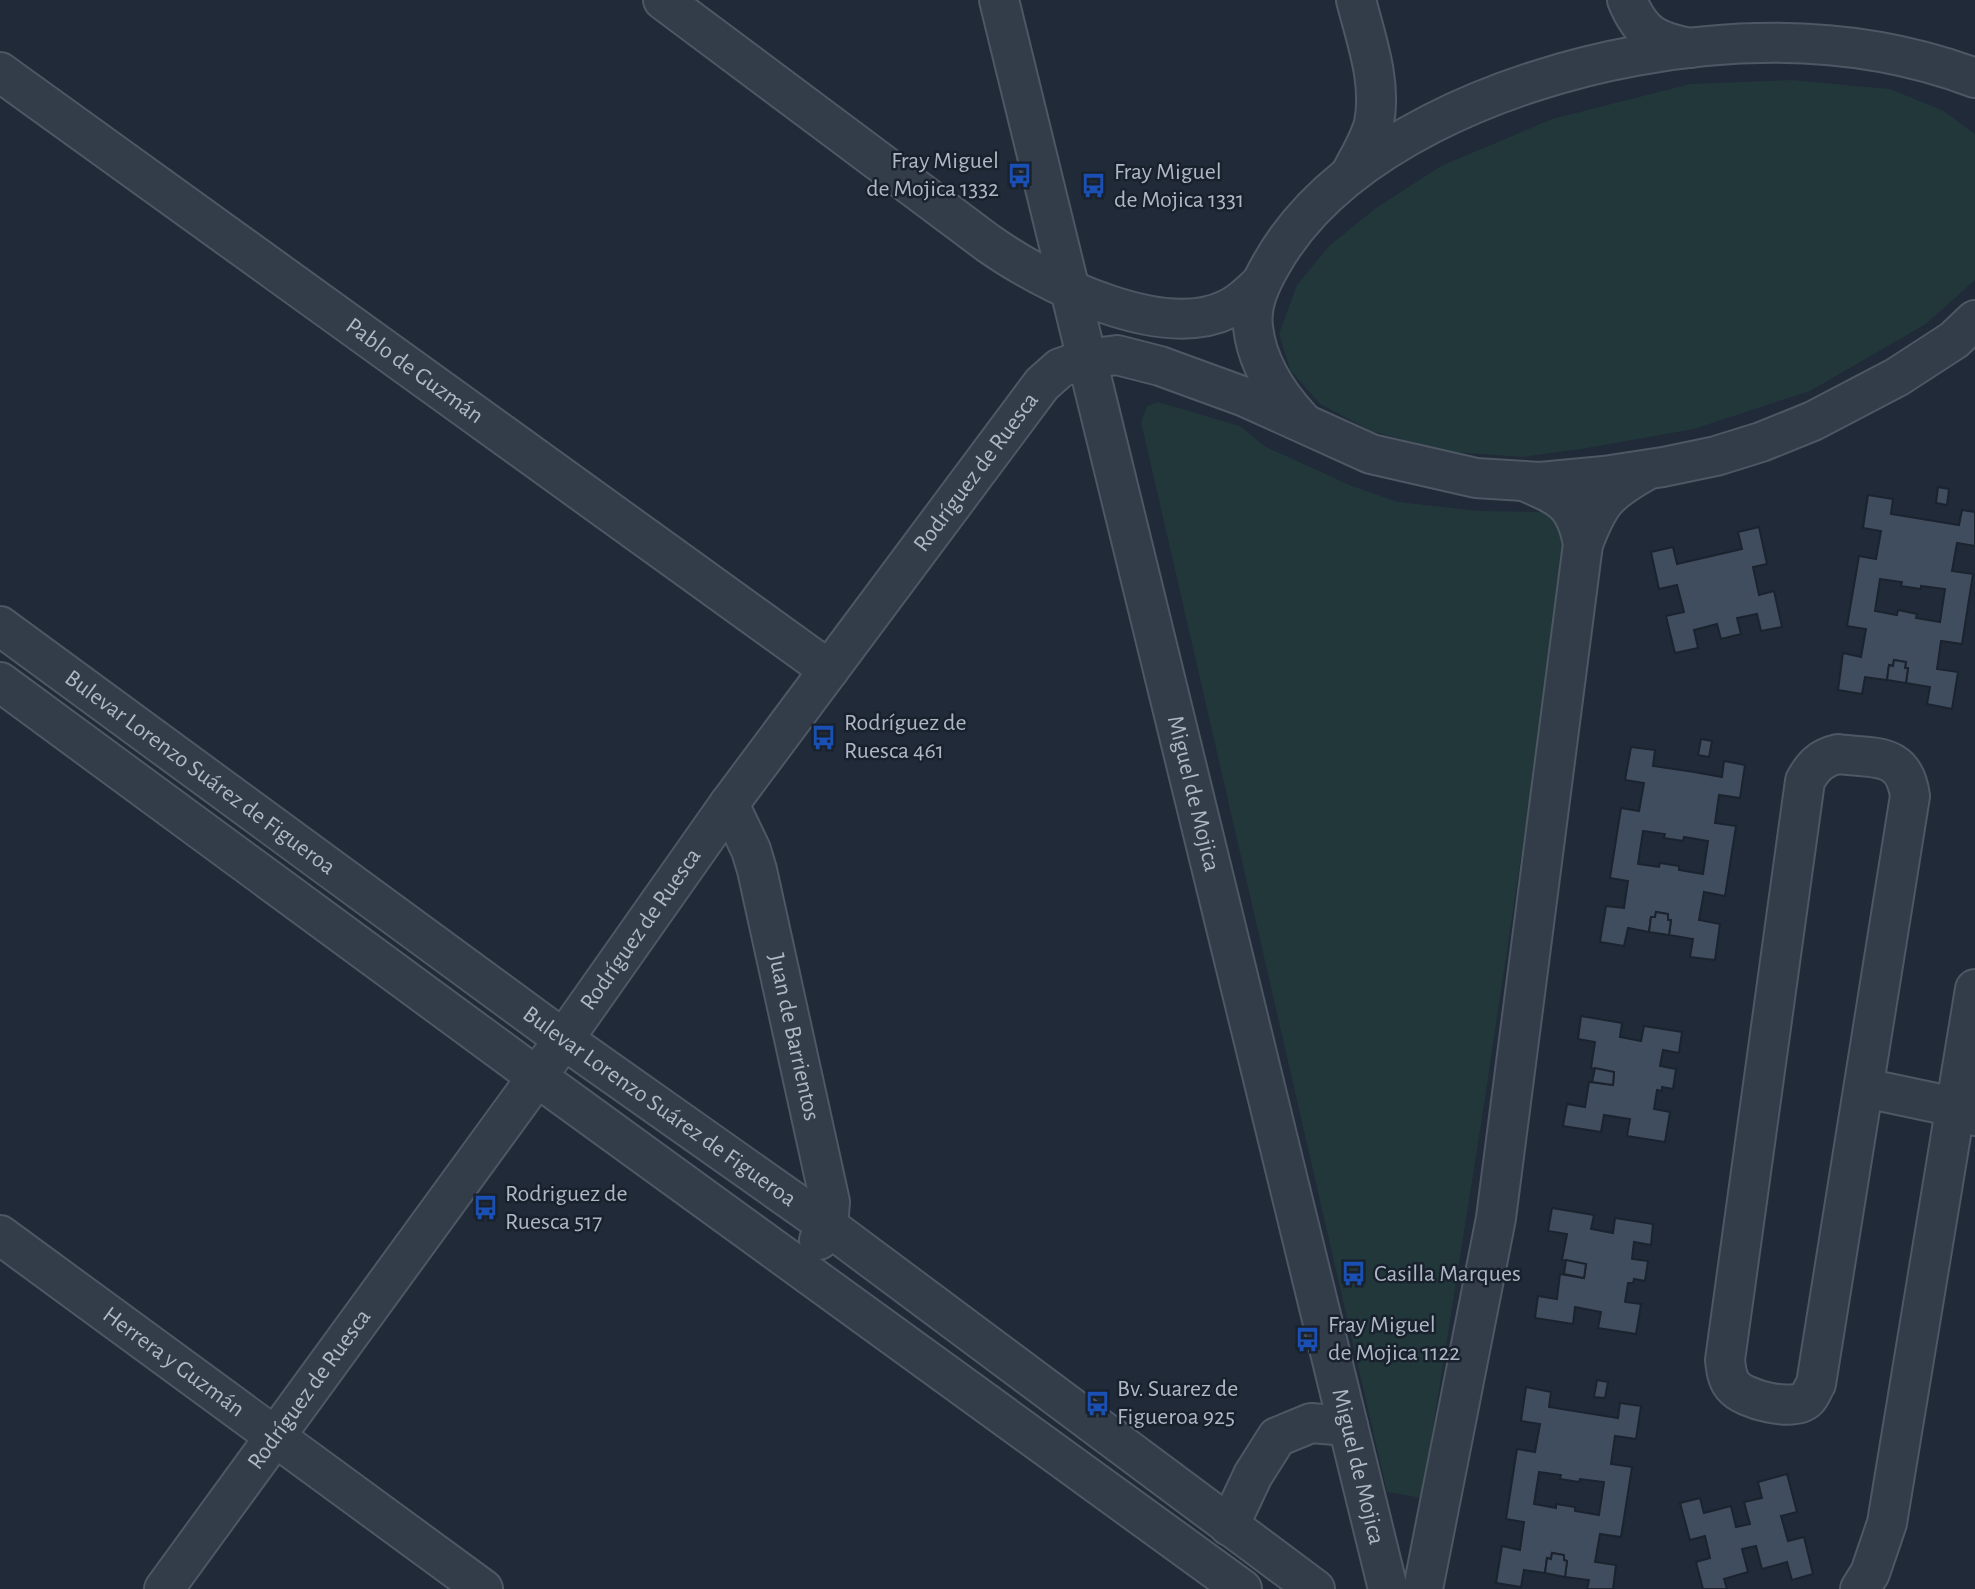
<svg xmlns="http://www.w3.org/2000/svg" width="1975" height="1589" viewBox="0 0 1975 1589" font-family="'Alegreya Sans',sans-serif">
  <rect width="100%" height="100%" fill="#202a38"/>
  <g fill="#21373a">
    <path d="M1791,80l99,9 54,22 31,23v146l-49,44 -116,67 -116,38 -112,20 -59,8 -73,-5 -79,-21 -51,-27 -30,-34 -11,-36 18,-49 33,-40 46,-37 65,-42 111,-47 138,-35z"/>
    <path d="M1158,402l82,24 26,21 86,39 46,16 81,9 58,1 22,4 10,19 -85,570 -62,393 -35,-6 -246,-1070 6,-16z"/>
  </g>
  <g fill="#404d5e" stroke="#1b232f" stroke-width="2" fill-rule="evenodd">
    <path d="M1938,487l11,2 -2,16 -11,-2z"/>
    <path d="M1868,495l25,4 -2,15 68,11 3,-15 13,2v34l-18,-3 -5,28 21,3 -11,70 -21,-3 -4,28 21,3 -6,37 -25,-5 3,-17 -24,-4 2,-15h-3l1,-6 -12,-2 -1,6 -4,-1 -2,15 -22,-3 -3,17 -24,-4 5,-37 18,4 5,-28 -19,-3 12,-70 17,3 5,-28 -18,-3zM1880,579l22,3 -1,4 20,3v-3l24,3 -5,33 -24,-4 1,-4 -19,-4 -1,5 -22,-4z"/>
    <path d="M1759,527l8,37 -14,3 6,28 15,-4 8,36 -21,4 -4,-17 -20,4 4,16 -20,5 -4,-15 -23,6 4,18 -23,5 -9,-37 18,-4 -7,-27 -18,4 -8,-37 22,-5 4,17 65,-15 -4,-17z"/>
    <path d="M1894,660l12,2 -1,6h3l-2,15 -19,-3 2,-15 4,1z"/>
    <path d="M1701,739l11,2 -3,16 -11,-2z"/>
    <path d="M1631,747l24,3 -2,16 41,6 28,5 2,-16 21,4 -5,33 -21,-3 -4,28 21,3 -11,70 -21,-4 -5,28 21,4 -5,36 -25,-3 3,-18 -24,-4 2,-15h-3v-6l-12,-2 -1,5h-4l-2,15 -21,-4 -4,18 -24,-4 6,-36 18,2 4,-27 -18,-3 11,-70 18,3 5,-28 -19,-3zM1643,831l22,3 -1,4 19,3 1,-4 24,4 -5,33 -24,-4v-4l-19,-3 -1,4 -21,-3z"/>
    <path d="M1656,912l12,2v6h3l-2,15 -20,-3 2,-15h4z"/>
    <path d="M1581,1016l41,7 -2,14 21,4 3,-15 38,6 -3,21 -16,-3 -3,16 16,3 -3,20 -11,-2v4l-5,-1 -3,19 16,3 -5,30 -38,-6 3,-17 -26,-4 -3,17 -38,-6 4,-22 18,3 4,-25 24,3 1,-13 -23,-4 4,-26 -17,-3z"/>
    <path d="M1595,1068l19,4 -1,13 -21,-3z"/>
    <path d="M1552,1208l42,7 -3,14 22,4 2,-15 38,6 -2,21 -17,-3 -2,17 16,2 -3,20 -11,-2 -1,4h-5l-3,19 16,2 -5,30 -38,-6 3,-16 -26,-5 -2,17 -38,-6 3,-22 19,3 3,-25 24,4 2,-14 -24,-4 5,-26 -19,-3z"/>
    <path d="M1566,1260l20,4 -2,14 -20,-4z"/>
    <path d="M1597,1380l11,2 -3,16 -11,-1z"/>
    <path d="M1526,1387l25,5 -2,15 69,11 2,-15 21,3 -5,33 -21,-3 -4,28 21,3 -11,70 -21,-3 -5,28 21,3 -3,24h-26l2,-9 -24,-3 2,-16 -3,-1v-5l-12,-2 -1,6 -4,-1 -2,15 -21,-3 -3,17 -25,-4 6,-37 18,4 4,-28 -18,-3 11,-70 18,3 5,-28 -19,-3zM1539,1472l22,3 -1,4 19,3 1,-3 24,3 -5,33 -24,-4v-4l-19,-3v4l-22,-4z"/>
    <path d="M1787,1474l10,38 -16,4 7,25 16,-4 9,37 -21,6 -5,-18 -25,7 -6,-23 -14,3 6,23 -24,7 3,10h-24l-7,-27 14,-4 -5,-22 -15,4 -10,-37 20,-5 4,15 27,-7 5,21 14,-3 -6,-22 18,-4 -4,-16z"/>
    <path d="M1552,1553l12,2v5l3,1 -2,16 -20,-4 2,-15 4,1z"/>
  </g>
  <g fill="none" stroke-linecap="round" stroke-linejoin="round">
    <defs>
      <g id="minor">
        <path d="M663,0l325,243c55,39 173,99 240,66 13,-6 23,-16 33,-26"/>
        <path id="s1" d="M999,0l389,1589"/>
        <path d="M1627,0c14,34 28,41 63,48"/>
        <path id="s2" d="M0,72l829,598"/>
        <path d="M1351,173c8,-16 19,-33 23,-50 8,-41 -8,-84 -18,-123"/>
        <path d="M1301,420c-24,-26 -44,-56 -48,-93 -3,-23 8,-45 19,-64 67,-118 236,-184 363,-207 114,-21 231,-19 340,22"/>
        <path d="M1524,481c37,16 51,21 59,63 16,-41 22,-50 61,-72"/>
        <path id="s3" d="M0,626l563,413 265,187 487,363"/>
        <path d="M0,682l537,395 705,512"/>
        <path d="M1838,754c36,5 66,-3 72,42l-94,588c-3,4 -5,11 -9,15 -13,13 -63,1 -74,-13 -6,-7 -7,-17 -8,-26l80,-579c8,-15 16,-23 33,-27z"/>
        <path id="s4" d="M729,804l22,46 6,20 73,332 -2,24 -9,14"/>
        <path d="M1865,1088l90,19 20,9"/>
        <path id="s5" d="M0,1235l483,354"/>
        <path d="M1229,1526l24,-51 24,-38 34,-14 37,3"/>
        <path id="s6" d="M164,1589l373,-512 192,-273 313,-420 18,-16 26,-9 31,-4 43,11 85,31 126,57 105,24 64,4 64,-6 59,-9 53,-11 45,-14 52,-21 84,-44 57,-37 21,-20"/>
        <path d="M1423,1589l73,-371 87,-674"/>
        <path d="M1860,1589l10,-16 17,-50 88,-534"/>
      </g>
    </defs>
    <use href="#minor" stroke="#4e5764" stroke-width="42"/>
    <use href="#minor" stroke="#333c49" stroke-width="38"/>
  </g>
  <defs>
    <symbol id="bus-bare" viewBox="-9 -9 18 18"><path d="M-5-6H5V4H4V6H2V4H-2V6H-4V4H-5ZM-3.5-4V0h7V-4ZM-3.5 1.2v1.5H-2V1.2ZM2 1.2v1.5H3.5V1.2Z" fill="#1a4fb4" stroke="#19212d" stroke-width="2.5" paint-order="stroke"/></symbol>
  </defs>
  <g fill-rule="evenodd">
    <use href="#bus-bare" x="1002" y="158" width="35" height="35"/>
    <use href="#bus-bare" x="1076" y="168" width="35" height="35"/>
    <use href="#bus-bare" x="806" y="720" width="35" height="35"/>
    <use href="#bus-bare" x="468" y="1190" width="35" height="35"/>
    <use href="#bus-bare" x="1336" y="1256" width="35" height="35"/>
    <use href="#bus-bare" x="1290" y="1322" width="35" height="35"/>
    <use href="#bus-bare" x="1080" y="1386" width="35" height="35"/>
  </g>
  <g text-anchor="middle" dominant-baseline="central" stroke-width="5" stroke-linejoin="round" paint-order="stroke">
    <g font-size="24" fill="#adb7c6" stroke="#19212d" text-anchor="start">
      <text x="999" y="161" text-anchor="end">Fray Miguel<tspan x="999" dy="28">de Mojica 1332</tspan></text>
      <text x="1114" y="172">Fray Miguel<tspan x="1114" dy="28">de Mojica 1331</tspan></text>
      <text x="844" y="723">Rodríguez de<tspan x="844" dy="28">Ruesca 461</tspan></text>
      <text x="505" y="1194">Rodriguez de<tspan x="505" dy="28">Ruesca 517</tspan></text>
      <text x="1374" y="1274">Casilla Marques</text>
      <text x="1328" y="1325">Fray Miguel<tspan x="1328" dy="28">de Mojica 1122</tspan></text>
      <text x="1117" y="1389">Bv. Suarez de<tspan x="1117" dy="28">Figueroa 925</tspan></text>
    </g>
    <g font-size="24" fill="#adb7c6" stroke="#19212d">
      <text stroke="none"><textPath href="#s2" startOffset="511">Pablo de Guzmán</textPath></text>
      <text stroke="none"><textPath href="#s6" startOffset="1381">Rodríguez de Ruesca</textPath></text>
      <text stroke="none"><textPath href="#s3" startOffset="248">Bulevar Lorenzo Suárez de Figueroa</textPath></text>
      <text stroke="none"><textPath href="#s1" startOffset="817">Miguel de Mojica</textPath></text>
      <text stroke="none"><textPath href="#s6" startOffset="814">Rodríguez de Ruesca</textPath></text>
      <text stroke="none"><textPath href="#s4" startOffset="243">Juan de Barrientos</textPath></text>
      <text stroke="none"><textPath href="#s3" startOffset="816">Bulevar Lorenzo Suárez de Figueroa</textPath></text>
      <text stroke="none"><textPath href="#s5" startOffset="215">Herrera y Guzmán</textPath></text>
      <text stroke="none"><textPath href="#s6" startOffset="247">Rodríguez de Ruesca</textPath></text>
      <text stroke="none"><textPath href="#s1" startOffset="1510">Miguel de Mojica</textPath></text>
    </g>
  </g>
</svg>
